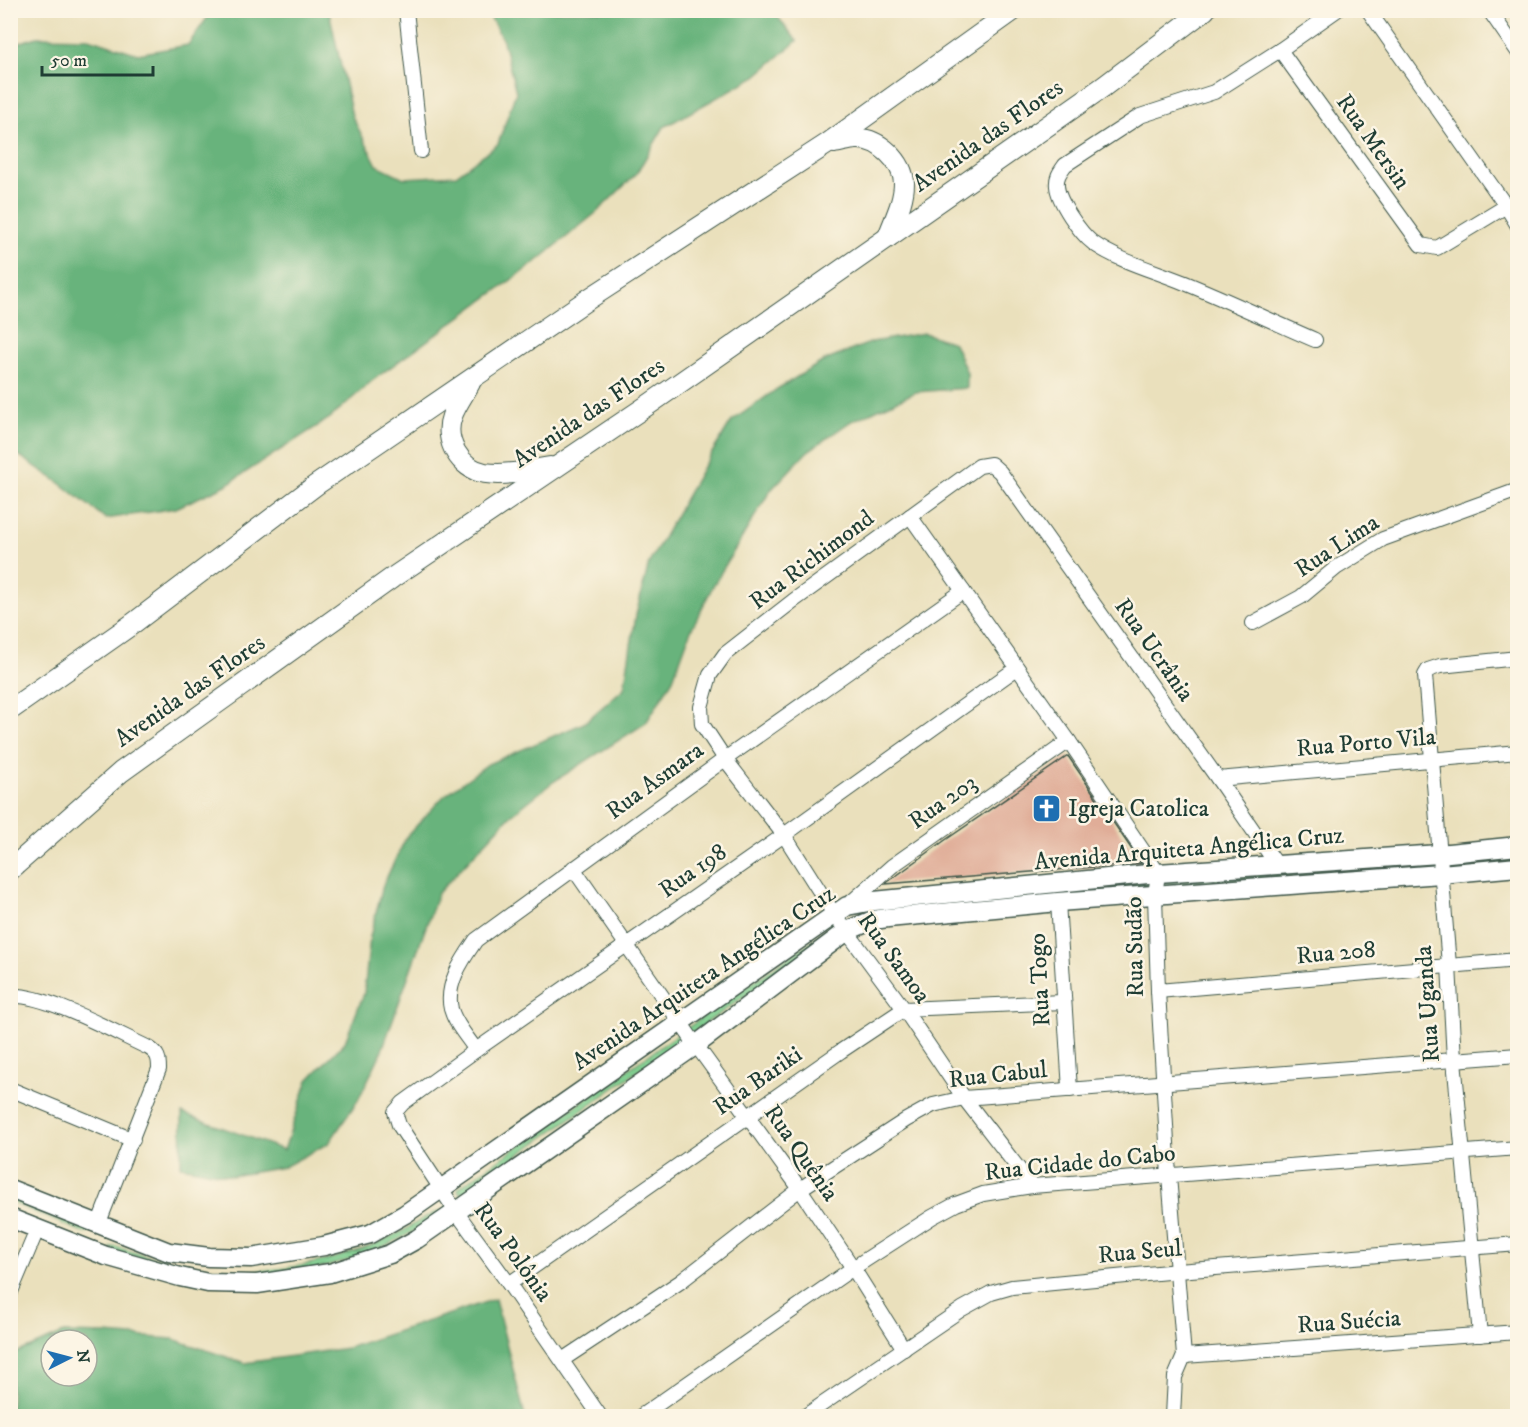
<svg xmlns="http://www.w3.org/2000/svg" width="1528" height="1427" viewBox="0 0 1528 1427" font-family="'IM FELL DW Pica',serif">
  <rect width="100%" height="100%" fill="#fcf5e5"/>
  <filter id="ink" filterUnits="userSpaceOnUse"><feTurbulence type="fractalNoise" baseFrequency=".0167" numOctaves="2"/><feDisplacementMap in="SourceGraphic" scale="12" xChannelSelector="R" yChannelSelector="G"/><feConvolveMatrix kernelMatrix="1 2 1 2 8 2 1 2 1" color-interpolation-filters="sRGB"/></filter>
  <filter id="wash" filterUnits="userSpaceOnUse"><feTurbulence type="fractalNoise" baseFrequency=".008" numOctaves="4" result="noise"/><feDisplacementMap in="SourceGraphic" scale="24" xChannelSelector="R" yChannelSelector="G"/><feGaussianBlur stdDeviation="1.35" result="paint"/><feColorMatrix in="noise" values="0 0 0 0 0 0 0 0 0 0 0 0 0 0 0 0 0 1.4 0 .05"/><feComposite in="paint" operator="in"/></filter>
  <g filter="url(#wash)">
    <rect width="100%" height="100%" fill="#eae0bc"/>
    <g fill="#81d191" stroke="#508762" stroke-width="1.5">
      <path d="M1517,854v7l-67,6 -1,-4 5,-4z"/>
      <path d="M1429,861l-5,4 -561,46 173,-22z"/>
      <path d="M823,933l3,1v5l-362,254h-5l-1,-4 2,-2z"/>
      <path d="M10,1193l80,37 -2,3h-3l-74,-31z"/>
      <path d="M441,1211v3c-68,47 -155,72 -238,61 -10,-1 -21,-5 -31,-8 -20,-5 -41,-11 -62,-16l1,-4h5c31,9 62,18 94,22 47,6 100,-2 144,-17 16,-5 32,-13 47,-20 14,-7 24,-17 40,-21z"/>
    </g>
    <g fill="#68b37b" stroke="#447858" stroke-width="1.5" fill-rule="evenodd">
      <path d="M212,11h117l23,105 25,49 27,13 52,-3 42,-31 18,-52 -13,-51 -16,-30h286l24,30 -41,35 -92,51 -28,47 -39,38 -61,50 -163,118 -43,38 -104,67 -50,23 -70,11 -46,-36 -49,-33v-405l26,-8 52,1 49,16 50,-9z"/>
      <path d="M924,333l30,10 13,30v15l-51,4 -66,30 -43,30 -37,39 -56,93 -23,46 -18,49 -27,44 -93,59 -43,34 -72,77 -57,160 -23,47 -29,43 -45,24 -52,9 -51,-10 1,-53 102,37 24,-70 37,-38 19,-49 6,-56 13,-52 24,-49 37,-40 44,-32 96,-41 40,-35 12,-73 13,-52 54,-96 29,-46 45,-32 45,-27 50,-20z"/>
      <path d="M495,1299l30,117h-514v-61l53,-22 42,1 67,5 72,24 102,-15zM51,1340h36v36h-36z"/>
    </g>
    <g id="blocks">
      <path fill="#e0ad98" d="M1068,756l73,107 -256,21 59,-43z"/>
    </g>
  </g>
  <g filter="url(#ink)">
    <use href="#blocks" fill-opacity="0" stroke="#3d5548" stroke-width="1.5"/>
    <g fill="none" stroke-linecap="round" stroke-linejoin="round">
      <defs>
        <g id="minor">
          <path d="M406,10l15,141"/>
          <path d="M1368,10l138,196 12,20"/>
          <path d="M1489,10l29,42"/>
          <path d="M1280,50l141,195 16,3 81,-49"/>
          <path d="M1315,340c-44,-19 -86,-39 -130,-57 -29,-12 -67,-22 -92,-40 -13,-10 -35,-42 -36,-57 -1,-9 3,-14 8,-21l75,-49 74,-24 66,-42 57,-40"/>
          <path d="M910,516l159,225 89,132 -3,23 3,95 11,185 15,180 -9,21 -2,39"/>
          <path d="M1253,623l48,-26 35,-29 47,-29 135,-49"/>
          <path d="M1218,779l300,-27"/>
          <path d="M573,868l123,177 104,144 53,79 51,81"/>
          <path d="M1058,902l12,188"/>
          <path d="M847,906l45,-40 177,-125"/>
          <path d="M1158,991l360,-31"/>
          <path d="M10,996c34,-3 106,37 139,52 9,6 10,10 10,21l-61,156"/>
          <path d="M476,1050c-8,-12 -21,-26 -25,-41 -6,-25 12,-50 25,-69l249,-181 238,-168"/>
          <path d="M10,1089l123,51"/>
          <path d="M1032,1186l-68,-88 -60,-89 -70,-95 -50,-79 -59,-76 -23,-35 -1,-17 9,-32 15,-21 68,-53 186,-135 12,-2 9,8 218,307 59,86"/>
          <path d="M509,1284l332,-233 63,-42 159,-7"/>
          <path d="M10,1294l27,-64"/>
          <path d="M1480,1335l-26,-275 -5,-95 -24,-290 3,-5 12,-4 78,-8"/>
          <path d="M1184,1356l334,-24"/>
          <path d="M562,1360l118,-78 120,-93 106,-69 27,-15 31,-7 554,-43"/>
          <path d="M600,1416l-91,-132 -52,-71 -58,-88 -4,-13 8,-9 73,-53 308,-215 233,-167"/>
          <path d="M641,1416l212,-148 79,-51 24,-13 27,-10 49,-8 486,-38"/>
          <path d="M805,1416l157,-107 29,-16 21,-6 166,-16 340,-27"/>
        </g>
        <g id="tertiary">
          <path d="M10,1189l159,63 40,5 42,1 73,-12 46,-12 35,-20 442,-308 27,-5 284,-28 281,-19 79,-8"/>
          <path d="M10,1218l96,38 74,21 28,6 49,1 73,-11 60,-19 27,-15 279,-194 151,-114 26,-11 15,-2 170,-16 383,-28 77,-7"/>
        </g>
        <g id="secondary">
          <path d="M834,143c7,-1 16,-4 23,-4 22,-1 46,23 47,44 0,19 -10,37 -16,54"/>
          <path d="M470,383c-6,11 -14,22 -18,33 -9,24 8,53 33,57 21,3 43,-2 65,-6"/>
          <path d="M10,710l121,-85 185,-140 271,-185 240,-156 187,-134"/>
          <path d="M10,870l111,-98 271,-194 259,-175 452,-316 102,-77"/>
        </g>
      </defs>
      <use href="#minor" stroke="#3d5548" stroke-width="16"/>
      <use href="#tertiary" stroke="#3d5548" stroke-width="21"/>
      <use href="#secondary" stroke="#3d5548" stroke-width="22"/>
      <use href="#minor" stroke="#fff" stroke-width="14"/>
      <use href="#tertiary" stroke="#fff" stroke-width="18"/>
      <use href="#secondary" stroke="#fff" stroke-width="20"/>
    </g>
  </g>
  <defs>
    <symbol id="church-square" viewBox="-11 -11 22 22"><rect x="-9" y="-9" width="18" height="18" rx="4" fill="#1f6fb2" stroke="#fcf5e5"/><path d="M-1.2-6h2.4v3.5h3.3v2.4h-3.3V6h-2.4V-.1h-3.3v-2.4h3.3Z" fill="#fff"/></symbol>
  </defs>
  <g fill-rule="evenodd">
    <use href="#church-square" x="1030" y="792" width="33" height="33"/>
  </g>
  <g text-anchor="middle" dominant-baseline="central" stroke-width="5" stroke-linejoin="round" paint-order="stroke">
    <g font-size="24" fill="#1f3d34" stroke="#fcf5e5">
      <text transform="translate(988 136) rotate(-35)">Avenida das Flores</text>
      <text transform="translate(1373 142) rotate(55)">Rua Mersin</text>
      <text transform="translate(589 413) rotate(-34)">Avenida das Flores</text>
      <text transform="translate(1337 546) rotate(-33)">Rua Lima</text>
      <text transform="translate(812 560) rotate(-37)">Rua Richimond</text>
      <text transform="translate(1154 650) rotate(55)">Rua Ucrânia</text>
      <text transform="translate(190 691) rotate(-35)">Avenida das Flores</text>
      <text transform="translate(1366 743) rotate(-5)">Rua Porto Vila</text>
      <text transform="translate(655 781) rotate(-36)">Rua Asmara</text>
      <text transform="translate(943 802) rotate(-35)">Rua 203</text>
      <text transform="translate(1189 849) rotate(-5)">Avenida Arquiteta Angélica Cruz</text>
      <text transform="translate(693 871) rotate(-35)">Rua 198</text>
      <text transform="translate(1135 947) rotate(-91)">Rua Sudão</text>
      <text transform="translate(1336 953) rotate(-5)">Rua 208</text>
      <text transform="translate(894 958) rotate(54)">Rua Samoa</text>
      <text transform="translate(704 978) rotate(-34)">Avenida Arquiteta Angélica Cruz</text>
      <text transform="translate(1040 980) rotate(-93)">Rua Togo</text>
      <text transform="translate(1428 1004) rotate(-94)">Rua Uganda</text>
      <text transform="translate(998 1075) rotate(-6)">Rua Cabul</text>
      <text transform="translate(758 1081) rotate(-35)">Rua Bariki</text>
      <text transform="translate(801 1153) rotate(55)">Rua Quênia</text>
      <text transform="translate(1080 1163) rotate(-6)">Rua Cidade do Cabo</text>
      <text transform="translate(513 1252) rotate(54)">Rua Polônia</text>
      <text transform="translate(1140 1252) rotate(-5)">Rua Seul</text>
      <text transform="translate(1349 1322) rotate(-4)">Rua Suécia</text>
    </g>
    <g font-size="24" fill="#1f3d34" stroke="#fcf5e5" text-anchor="start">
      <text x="1068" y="809">Igreja Catolica</text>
    </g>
  </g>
  <rect width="1528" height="1427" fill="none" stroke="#fcf5e5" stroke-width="36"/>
  <g transform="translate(69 1358) rotate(84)"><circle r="28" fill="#fcf5e5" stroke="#a4ab9e" stroke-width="1.5"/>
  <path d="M0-4.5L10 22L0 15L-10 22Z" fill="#1f6fb2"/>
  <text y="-9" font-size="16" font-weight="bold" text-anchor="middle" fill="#1f3d34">N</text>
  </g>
  <path d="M42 66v9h111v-9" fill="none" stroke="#1f3d34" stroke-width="3"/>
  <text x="51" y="66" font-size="18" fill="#1f3d34" stroke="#fcf5e5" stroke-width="4.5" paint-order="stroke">50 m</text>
</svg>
